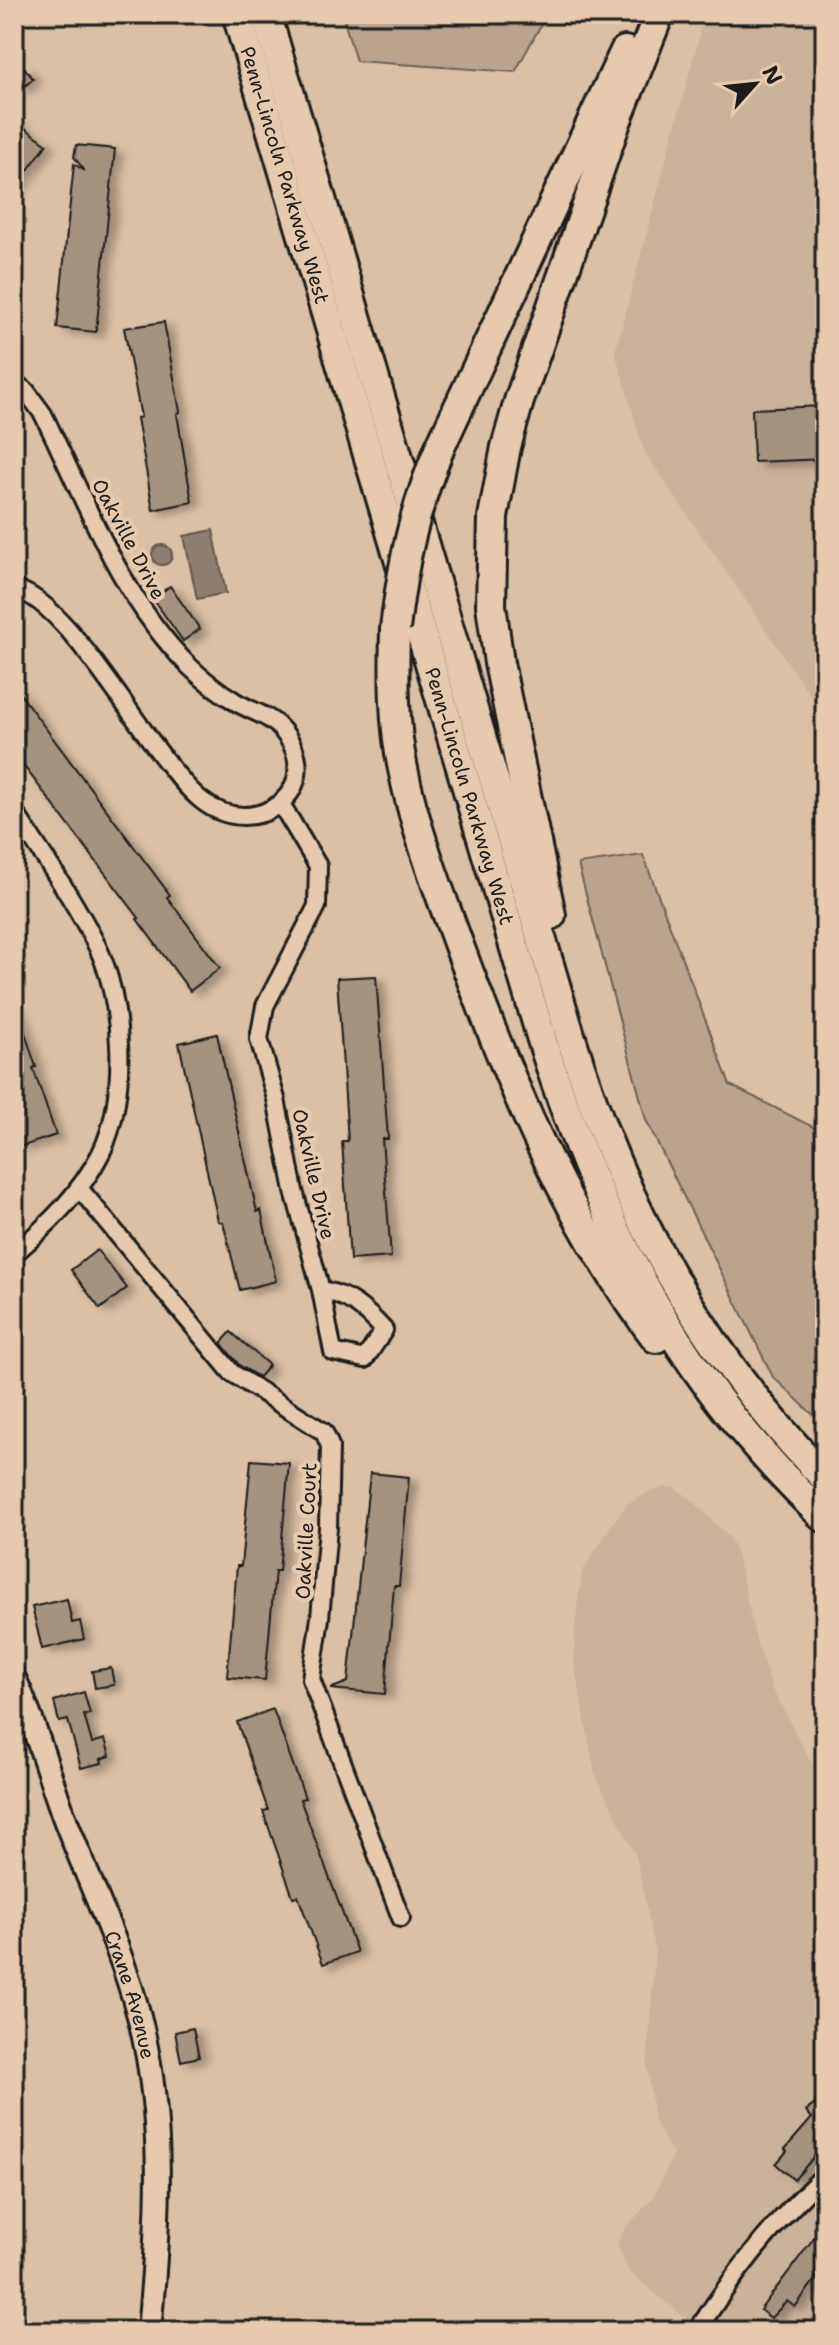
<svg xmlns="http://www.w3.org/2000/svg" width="839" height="2345" viewBox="0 0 839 2345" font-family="'Shantell Sans',sans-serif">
  <defs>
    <filter id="shadow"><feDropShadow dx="8" dy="4.5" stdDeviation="4" flood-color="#0004"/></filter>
  </defs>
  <rect width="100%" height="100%" fill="#dbc0a5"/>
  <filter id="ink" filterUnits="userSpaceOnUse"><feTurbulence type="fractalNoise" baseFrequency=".0125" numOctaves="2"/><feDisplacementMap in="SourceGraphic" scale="16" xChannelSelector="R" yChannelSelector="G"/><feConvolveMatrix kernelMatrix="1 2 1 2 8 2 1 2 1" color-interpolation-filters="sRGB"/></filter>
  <g filter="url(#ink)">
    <g fill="#cbb29a">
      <path d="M705,14h120v703l-181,-266 -29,-99z"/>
      <path d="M665,1487l10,1 15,10 39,39 7,13 20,90 17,50 52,99v542h-124l-73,-60 -11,-28 8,-15 29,-31 19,-43 -19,-33 -7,-56 8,-116 -19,-93 -41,-82 -21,-112 1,-38 7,-52 26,-42 18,-25 23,-13z"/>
    </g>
    <g fill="#bba48e" stroke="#6c6055" stroke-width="2">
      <path d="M342,14h205l-32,58 -159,-11z"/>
      <path d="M643,855l87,230 95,48v293l-52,-49 -127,-257 -68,-256z"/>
    </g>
    <g fill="#8f7e6f" stroke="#61574e" stroke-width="2">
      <path d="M213,530l13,63 -29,6 -13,-63z"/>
      <circle cx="162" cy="555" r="10"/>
    </g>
    <g fill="#a5927f" stroke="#1c1c1c" stroke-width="2" filter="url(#shadow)">
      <path d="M24,67l9,12 -12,10 -7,-9v-5z"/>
      <path d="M14,120l33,24 -33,45z"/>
      <path d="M76,145l39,4 -19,183 -39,-4 17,-164 11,7 -11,-14z"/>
      <path d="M164,322l16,90 -3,2 15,88 -39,8 -16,-92 4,-1 -17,-89z"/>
      <path d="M825,406v53l-71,3 -2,-53z"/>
      <path d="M170,586l30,43 -17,12 -30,-42z"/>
      <path d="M14,686l156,209 -3,2 53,71 -30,23 -53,-72 2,-1 -119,-157 2,-2 -8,-11z"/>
      <path d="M376,976l12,163h-6l9,118 -41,3 -8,-119h6l-11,-163z"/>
      <path d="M14,1008h3l19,59 -3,1 23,67 -36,12 -6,-19z"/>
      <path d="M217,1034l40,178 4,-2 15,71 -36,9 -17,-68 -5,-1 -39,-178z"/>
      <path d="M97,1250l30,38 -27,21 -29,-39z"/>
      <path d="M231,1332l38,33 -10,12 -20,-12 -18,-22z"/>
      <path d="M251,1460l38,3 -10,108h-4l-10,109 -38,-3 10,-111h4z"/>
      <path d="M370,1473l39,4 -10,109h-5l-9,108 -55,-5 18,-7z"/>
      <path d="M67,1599l5,24 8,-2 4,18 -42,10 -10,-42z"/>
      <path d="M111,1668l3,17 -19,3 -3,-17z"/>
      <path d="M84,1692l6,22 -6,1 8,28 13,-4 5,17 -9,3 1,4 -21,5 -13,-48 -9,2 -5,-21z"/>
      <path d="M273,1709l32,89 -5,1 57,153 -34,12 -25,-68 -5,1 -30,-86 5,-1 -31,-88z"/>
      <path d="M193,2028l6,29 -18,4 -6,-29z"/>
      <path d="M825,2096v48l-31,36 -18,-16 11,-13 -2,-2 27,-31 -6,-7z"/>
      <path d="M825,2223v43l-30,41 -8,-6 -16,17 -11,-8z"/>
    </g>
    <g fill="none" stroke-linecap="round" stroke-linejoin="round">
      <defs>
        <g id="street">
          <path d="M14,383l12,8 17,23c41,84 78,184 145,251 15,15 30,26 48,37 15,9 35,14 46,28 48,56 -25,115 -81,70 -51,-42 -131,-201 -187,-211"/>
          <path d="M281,804l37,62 -1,40 -52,100 -6,33 17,60 18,92 27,99 12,62 32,7 19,-29c-19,-21 -35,-35 -63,-40"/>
          <path d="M14,811c28,43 60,88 83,135 27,54 31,153 4,207 -21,41 -53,72 -87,101"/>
          <path d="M79,1188l153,185 92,59 6,14 -2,82 -8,90 -9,61 90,239"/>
          <path d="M697,2331c37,-58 77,-110 128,-156"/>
        </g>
        <g id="secondary">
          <path id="s1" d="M14,1678c22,47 34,96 52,144 25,64 55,126 73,194 27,104 20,209 10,315"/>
        </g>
        <g id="highway">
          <path id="s2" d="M237,14l306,1029c59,187 138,339 282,475"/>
          <path d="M266,14l304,1021c55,176 126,310 255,443"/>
          <path d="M440,447l185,-396"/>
          <path d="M395,629c-1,47 -2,94 8,140 12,60 34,116 55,174 51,138 108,277 198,395"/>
          <path d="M551,915l-52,-252 -8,-58 2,-88 13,-70 13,-46 97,-279 43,-108"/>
        </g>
      </defs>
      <use href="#street" stroke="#1c1c1c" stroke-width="22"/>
      <use href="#secondary" stroke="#1c1c1c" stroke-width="28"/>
      <use href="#highway" stroke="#1c1c1c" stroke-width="34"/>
      <use href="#street" stroke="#e7caae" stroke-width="16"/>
      <use href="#secondary" stroke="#e7caae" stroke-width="22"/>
      <use href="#highway" stroke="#e7caae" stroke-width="28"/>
      <defs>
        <path id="highway-bridge" d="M395,629c8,-69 19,-118 45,-182"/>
      </defs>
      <use href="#highway-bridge" stroke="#1c1c1c" stroke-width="34" stroke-linecap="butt"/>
      <use href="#highway-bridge" stroke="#e7caae" stroke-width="28"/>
    </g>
  </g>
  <g text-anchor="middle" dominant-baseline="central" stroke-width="8" stroke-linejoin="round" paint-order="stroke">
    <g font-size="20" fill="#1c1c1c" stroke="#e7caae">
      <text stroke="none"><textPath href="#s2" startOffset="168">Penn-Lincoln Parkway West</textPath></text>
      <text transform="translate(129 539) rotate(62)">Oakville Drive</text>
      <text stroke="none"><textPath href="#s2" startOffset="816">Penn-Lincoln Parkway West</textPath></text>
      <text transform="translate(314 1174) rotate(77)">Oakville Drive</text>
      <text transform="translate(306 1531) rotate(-87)">Oakville Court</text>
      <text stroke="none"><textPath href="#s1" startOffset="338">Crane Avenue</textPath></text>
    </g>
  </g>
  <rect width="839" height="2345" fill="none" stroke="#e7caae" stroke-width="48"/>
  <rect x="24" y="24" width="791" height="2297" fill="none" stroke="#1c1c1c" stroke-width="3" filter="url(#ink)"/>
  <g transform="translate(755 84) rotate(63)" stroke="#e7caae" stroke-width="6" paint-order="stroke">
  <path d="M0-6L14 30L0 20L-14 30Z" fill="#1c1c1c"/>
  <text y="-12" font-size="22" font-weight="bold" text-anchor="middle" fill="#1c1c1c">N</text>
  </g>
</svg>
